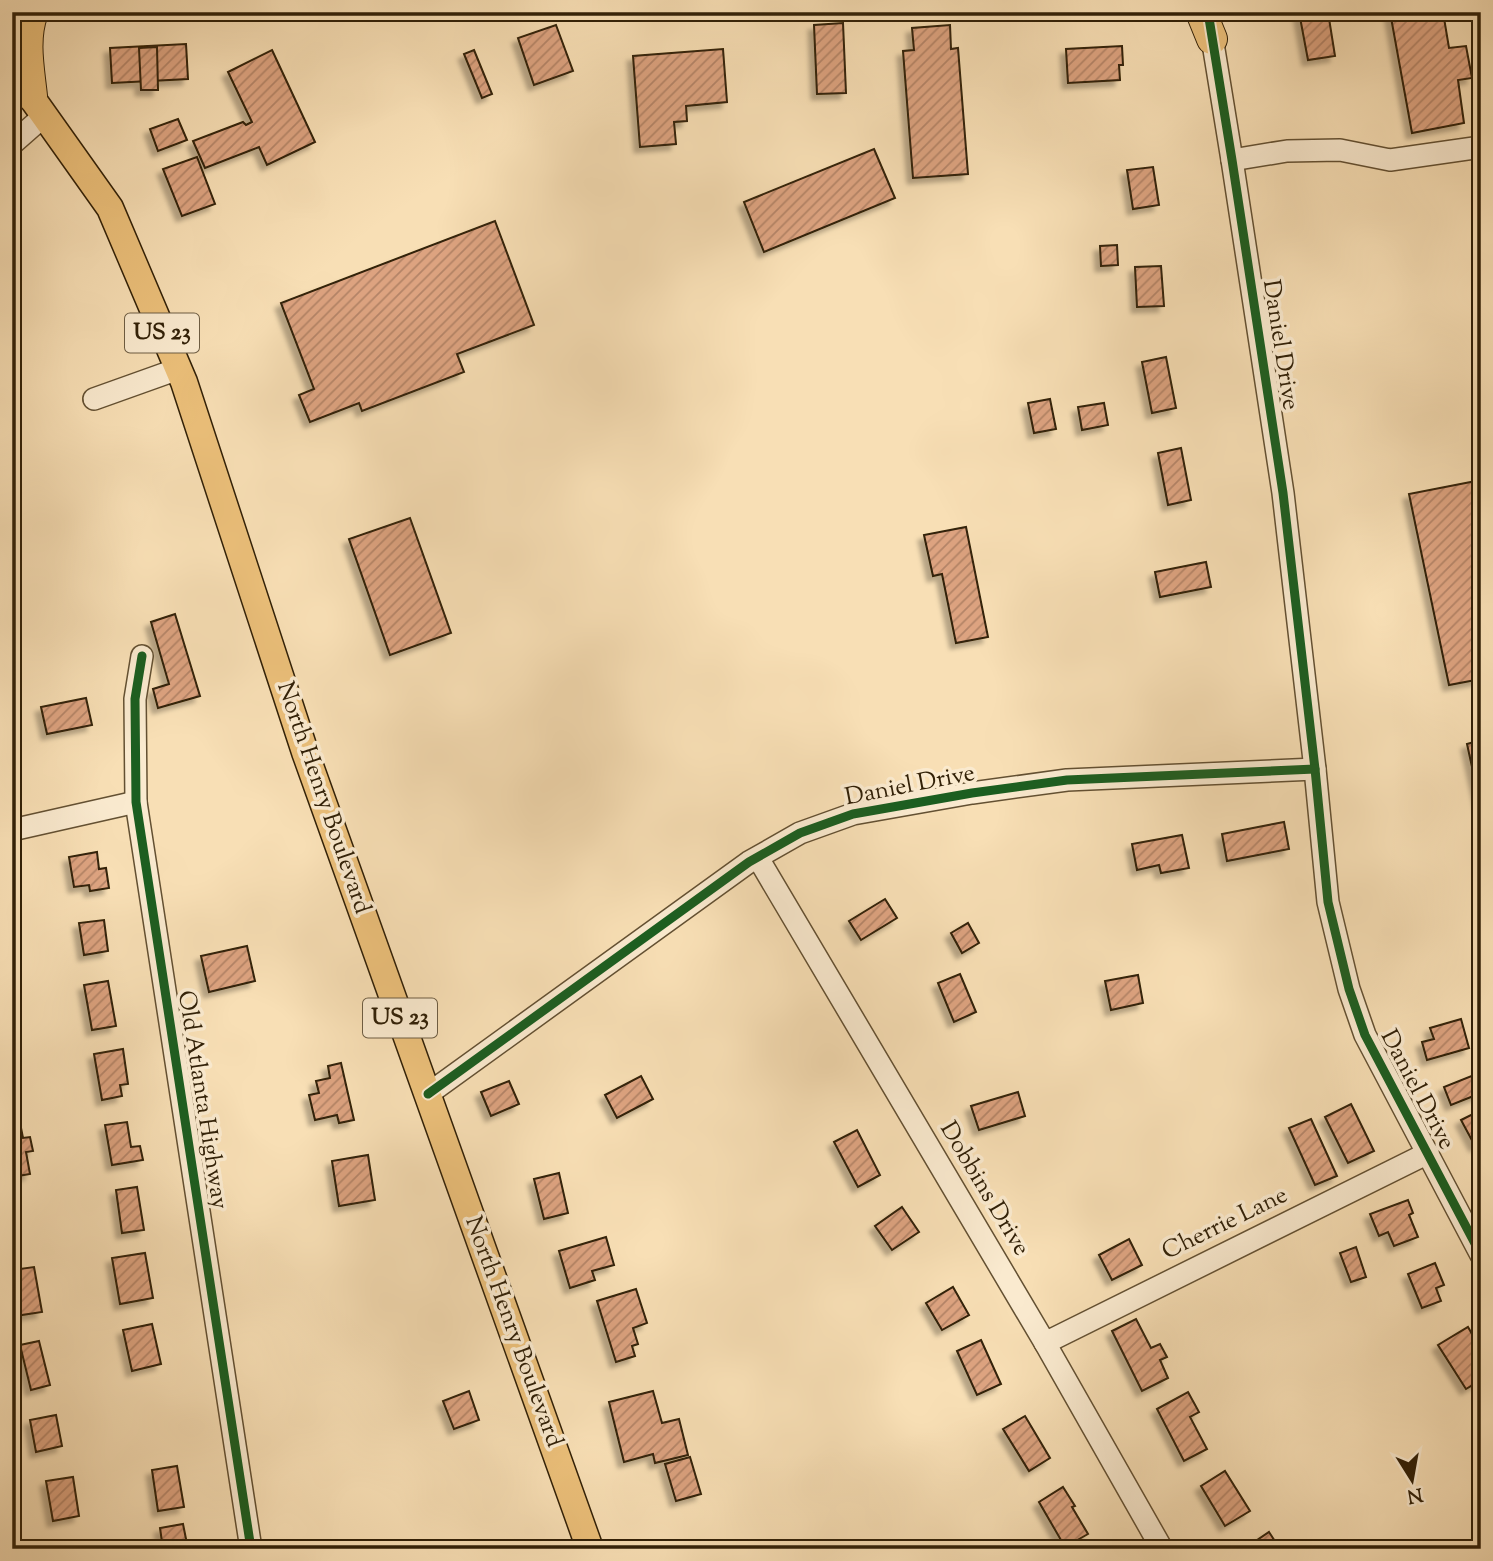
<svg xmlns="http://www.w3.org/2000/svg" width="1493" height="1561" viewBox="0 0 1493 1561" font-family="'Sorts Mill Goudy',serif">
  <defs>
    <pattern id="building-hatch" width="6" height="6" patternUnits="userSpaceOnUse" patternTransform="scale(1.75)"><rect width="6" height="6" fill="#dda380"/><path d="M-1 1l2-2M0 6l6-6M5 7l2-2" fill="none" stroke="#b48467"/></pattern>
    <filter id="shadow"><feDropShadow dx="-5.5" dy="5.5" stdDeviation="2" flood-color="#0004"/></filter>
  </defs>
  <rect width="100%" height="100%" fill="#f8dfb5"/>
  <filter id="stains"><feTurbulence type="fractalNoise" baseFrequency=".00286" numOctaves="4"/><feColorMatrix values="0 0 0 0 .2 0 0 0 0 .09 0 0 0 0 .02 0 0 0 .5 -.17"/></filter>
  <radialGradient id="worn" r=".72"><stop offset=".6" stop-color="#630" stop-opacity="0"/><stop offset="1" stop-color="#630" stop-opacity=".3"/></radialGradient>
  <g fill="url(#building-hatch)" stroke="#312007" stroke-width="2" filter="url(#shadow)">
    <path d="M1299,12h29l7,44 -27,4z"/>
    <path d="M1390,12h53l6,36 17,-2 6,32 -14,2 6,43 -52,10z"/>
    <path d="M843,23l3,70 -29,1 -3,-69z"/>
    <path d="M556,25l17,46 -39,14 -16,-47z"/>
    <path d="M950,25l1,24 7,-1 10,126 -55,4 -10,-127 11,-1 -2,-22z"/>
    <path d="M186,44l2,35 -76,4 -2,-35z"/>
    <path d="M1122,46l1,19h-4l1,15 -52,3 -2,-34z"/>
    <path d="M157,47l1,43h-17l-2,-42z"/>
    <path d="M723,49l4,53 -41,4 1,15 -13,1 2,22 -36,3 -7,-91z"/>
    <path d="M272,50l43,92 -48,23 -8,-18 -54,21 -12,-27 50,-19 3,3 6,-3 -24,-50z"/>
    <path d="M474,50l18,44 -10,4 -18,-44z"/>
    <path d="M178,119l9,21 -29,11 -8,-22z"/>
    <path d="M874,149l21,49 -131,54 -20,-50z"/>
    <path d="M197,157l18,47 -33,12 -19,-47z"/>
    <path d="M1153,167l6,38 -26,4 -6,-39z"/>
    <path d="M495,221l39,104 -77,29 7,18 -102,39 -3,-8 -49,19 -11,-27 15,-6 -33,-86z"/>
    <path d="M1117,245l1,20 -17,1 -1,-20z"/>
    <path d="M1161,266l3,40 -27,1 -2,-40z"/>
    <path d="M1166,357l10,51 -24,5 -10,-51z"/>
    <path d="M1050,399l6,30 -22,4 -6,-30z"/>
    <path d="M1104,403l4,22 -26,5 -4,-23z"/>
    <path d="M1181,448l10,52 -23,5 -10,-52z"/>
    <path d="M1481,480v199l-32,6 -40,-191z"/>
    <path d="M410,518l41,115 -61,22 -41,-116z"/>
    <path d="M966,527l22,110 -32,6 -14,-69 -9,2 -9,-41z"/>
    <path d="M1206,562l5,25 -51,10 -5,-25z"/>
    <path d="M175,614l25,82 -42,12 -5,-19 16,-5 -18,-62z"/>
    <path d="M86,698l6,27 -45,9 -6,-27z"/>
    <path d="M1481,740v68l-14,-64z"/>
    <path d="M1284,822l5,27 -62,12 -5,-27z"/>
    <path d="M1182,835l7,33 -28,5 -2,-8 -22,5 -5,-26z"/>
    <path d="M97,852l2,17 7,-1 3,20 -19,3 -1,-6 -15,2 -5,-30z"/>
    <path d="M885,899l12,19 -36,22 -12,-19z"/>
    <path d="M104,920l4,31 -24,4 -5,-32z"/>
    <path d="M968,923l11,20 -17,10 -11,-20z"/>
    <path d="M247,946l8,35 -46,11 -8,-36z"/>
    <path d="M960,974l16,38 -22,10 -16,-39z"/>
    <path d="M1138,975l5,28 -32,7 -6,-29z"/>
    <path d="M108,981l8,45 -24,4 -8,-45z"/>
    <path d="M1461,1019l8,29 -42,12 -5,-18 12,-3 -4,-11z"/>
    <path d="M123,1049l5,35 -8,1 2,11 -20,4 -8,-46z"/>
    <path d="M341,1063l13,57 -15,3 -2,-8 -22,5 -6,-25 10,-2 -3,-12 14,-3 -2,-12z"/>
    <path d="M1474,1075l2,5 5,-1v14l-30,12 -7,-18z"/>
    <path d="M641,1076l12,23 -36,19 -12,-23z"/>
    <path d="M509,1081l10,23 -28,12 -10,-24z"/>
    <path d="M1018,1092l7,24 -46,14 -8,-24z"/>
    <path d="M1351,1104l23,47 -26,12 -23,-46z"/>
    <path d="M1481,1110v33l-6,3 -14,-26z"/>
    <path d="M1311,1119l26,57 -22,9 -26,-57z"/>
    <path d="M127,1122l4,25 9,-1 3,14 -31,5 -7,-40z"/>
    <path d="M21,1128l2,10 7,-1 3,14 -7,1 4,22 -18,3v-47z"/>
    <path d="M857,1130l23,45 -22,12 -24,-45z"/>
    <path d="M368,1155l7,45 -36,6 -7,-45z"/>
    <path d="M559,1173l9,40 -24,6 -10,-40z"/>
    <path d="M137,1187l7,43 -22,3 -6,-43z"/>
    <path d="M1408,1200l5,13 -4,2 9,22 -24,9 -6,-14 -9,4 -9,-22z"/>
    <path d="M902,1207l17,25 -27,18 -17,-24z"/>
    <path d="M606,1237l8,28 -22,6 3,9 -25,8 -11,-37z"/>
    <path d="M1129,1239l13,26 -30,15 -13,-25z"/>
    <path d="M1356,1247l10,30 -15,5 -11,-29z"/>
    <path d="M145,1253l8,45 -33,6 -8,-46z"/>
    <path d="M1435,1263l9,22 -8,3 5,13 -19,7 -14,-34z"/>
    <path d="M34,1267l8,45 -27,4 -3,-17v-29z"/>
    <path d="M953,1287l16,28 -27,15 -16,-27z"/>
    <path d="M636,1289l11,34 -14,5 5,16 -6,2 3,10 -19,6 -19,-61z"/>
    <path d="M1136,1319l15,29 9,-4 7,13 -7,3 8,18 -26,13 -30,-60z"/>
    <path d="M152,1324l9,40 -29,7 -9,-41z"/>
    <path d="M1468,1327l8,14 5,-3v42l-15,9 -28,-44z"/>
    <path d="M981,1340l20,44 -24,11 -20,-44z"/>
    <path d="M39,1341l11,44 -19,5 -11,-45z"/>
    <path d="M469,1391l10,29 -25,9 -11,-28z"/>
    <path d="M653,1391l9,32 17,-4 9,36 -33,8 -2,-9 -29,8 -15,-60z"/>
    <path d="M1188,1392l11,20 -9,5 17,32 -23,12 -27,-52z"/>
    <path d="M56,1415l6,31 -26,6 -6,-32z"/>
    <path d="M1025,1416l25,42 -21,13 -26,-42z"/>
    <path d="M690,1457l11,37 -25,7 -11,-37z"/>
    <path d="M177,1466l7,41 -26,4 -6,-41z"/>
    <path d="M1225,1471l25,40 -25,15 -24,-40z"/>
    <path d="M73,1477l6,39 -26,5 -7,-40z"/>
    <path d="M1063,1487l12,19 -3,1 16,27 -23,13 -26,-45z"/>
    <path d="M183,1524l4,20h2l1,5h-27l-3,-21z"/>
    <path d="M1269,1532l11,17h-36z"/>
  </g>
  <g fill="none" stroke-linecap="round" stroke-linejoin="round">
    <defs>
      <g id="minor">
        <path d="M1210,25l22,135 51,333 32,276 13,133 21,87 16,46 116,220"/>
        <path d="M12,144l33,-29"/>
        <path d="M1232,160l55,-9 53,-1 50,10 91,-13"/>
        <path d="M94,399l84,-30"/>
        <path d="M142,656l-7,43 1,103 115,747"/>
        <path d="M12,830l124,-28"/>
        <path d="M758,858l287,485 117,206"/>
        <path d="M428,1094l321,-232 51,-29 53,-19 119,-21 95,-13 248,-11"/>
        <path d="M1045,1343l383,-190"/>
      </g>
      <path id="major" d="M12,70l98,138 74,174 121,370 285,797"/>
      <g id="highway">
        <path d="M1201,12l11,27"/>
        <path d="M32,96c-3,-28 -9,-57 1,-84"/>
      </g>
    </defs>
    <use href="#minor" stroke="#635032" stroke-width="24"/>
    <use href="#major" stroke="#312007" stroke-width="29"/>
    <use href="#highway" stroke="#312007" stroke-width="32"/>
    <use href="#minor" stroke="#faeacf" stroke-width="21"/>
    <use href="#major" stroke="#ecc07a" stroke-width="26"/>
    <use href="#highway" stroke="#ecc07a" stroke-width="30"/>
    <defs>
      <g id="cycleway">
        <path d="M1208,12l24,148 51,333 32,276 13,133 21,87 16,46 116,220"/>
        <path d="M142,656l-7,43 1,103 115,747"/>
        <path d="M428,1094l321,-232 51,-29 53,-19 119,-21 95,-13 248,-11"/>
      </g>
    </defs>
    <use href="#cycleway" stroke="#faeacf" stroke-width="13"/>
    <use href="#cycleway" stroke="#1b5e20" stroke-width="9"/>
  </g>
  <g text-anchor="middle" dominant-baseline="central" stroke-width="7" stroke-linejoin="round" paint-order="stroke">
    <g fill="#faeacf" stroke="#6d5d43" stroke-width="2">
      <rect x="125" y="313.5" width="74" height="39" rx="5"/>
      <rect x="363" y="998.5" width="74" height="39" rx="5"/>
    </g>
    <g font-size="23" font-weight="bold" fill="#312007">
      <text x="162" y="333">US 23</text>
      <text x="400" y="1018">US 23</text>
    </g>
    <g font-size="24" fill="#312007" stroke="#faeacf">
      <text transform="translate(1280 345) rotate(81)">Daniel Drive</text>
      <text transform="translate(910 786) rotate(-11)">Daniel Drive</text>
      <text transform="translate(323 798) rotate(71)">North Henry Boulevard</text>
      <text transform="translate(1417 1090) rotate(62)">Daniel Drive</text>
      <text transform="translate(202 1100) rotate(81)">Old Atlanta Highway</text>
      <text transform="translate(984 1189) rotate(59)">Dobbins Drive</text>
      <text transform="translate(1225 1224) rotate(-26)">Cherrie Lane</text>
      <text transform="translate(513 1332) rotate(70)">North Henry Boulevard</text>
    </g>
  </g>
  <rect width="1493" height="1561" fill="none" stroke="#f8dfb5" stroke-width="42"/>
  <rect x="14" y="14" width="1465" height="1533" fill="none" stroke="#312007" stroke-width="3.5"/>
  <rect x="21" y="21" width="1451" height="1519" fill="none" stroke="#312007" stroke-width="2"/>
  <g transform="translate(1412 1480) rotate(169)" stroke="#faeacf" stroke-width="5" paint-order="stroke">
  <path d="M0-5L12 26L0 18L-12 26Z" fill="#312007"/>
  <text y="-10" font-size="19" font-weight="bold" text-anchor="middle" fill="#312007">N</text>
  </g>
  <rect width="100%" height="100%" filter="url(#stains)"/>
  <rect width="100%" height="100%" fill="url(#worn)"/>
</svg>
